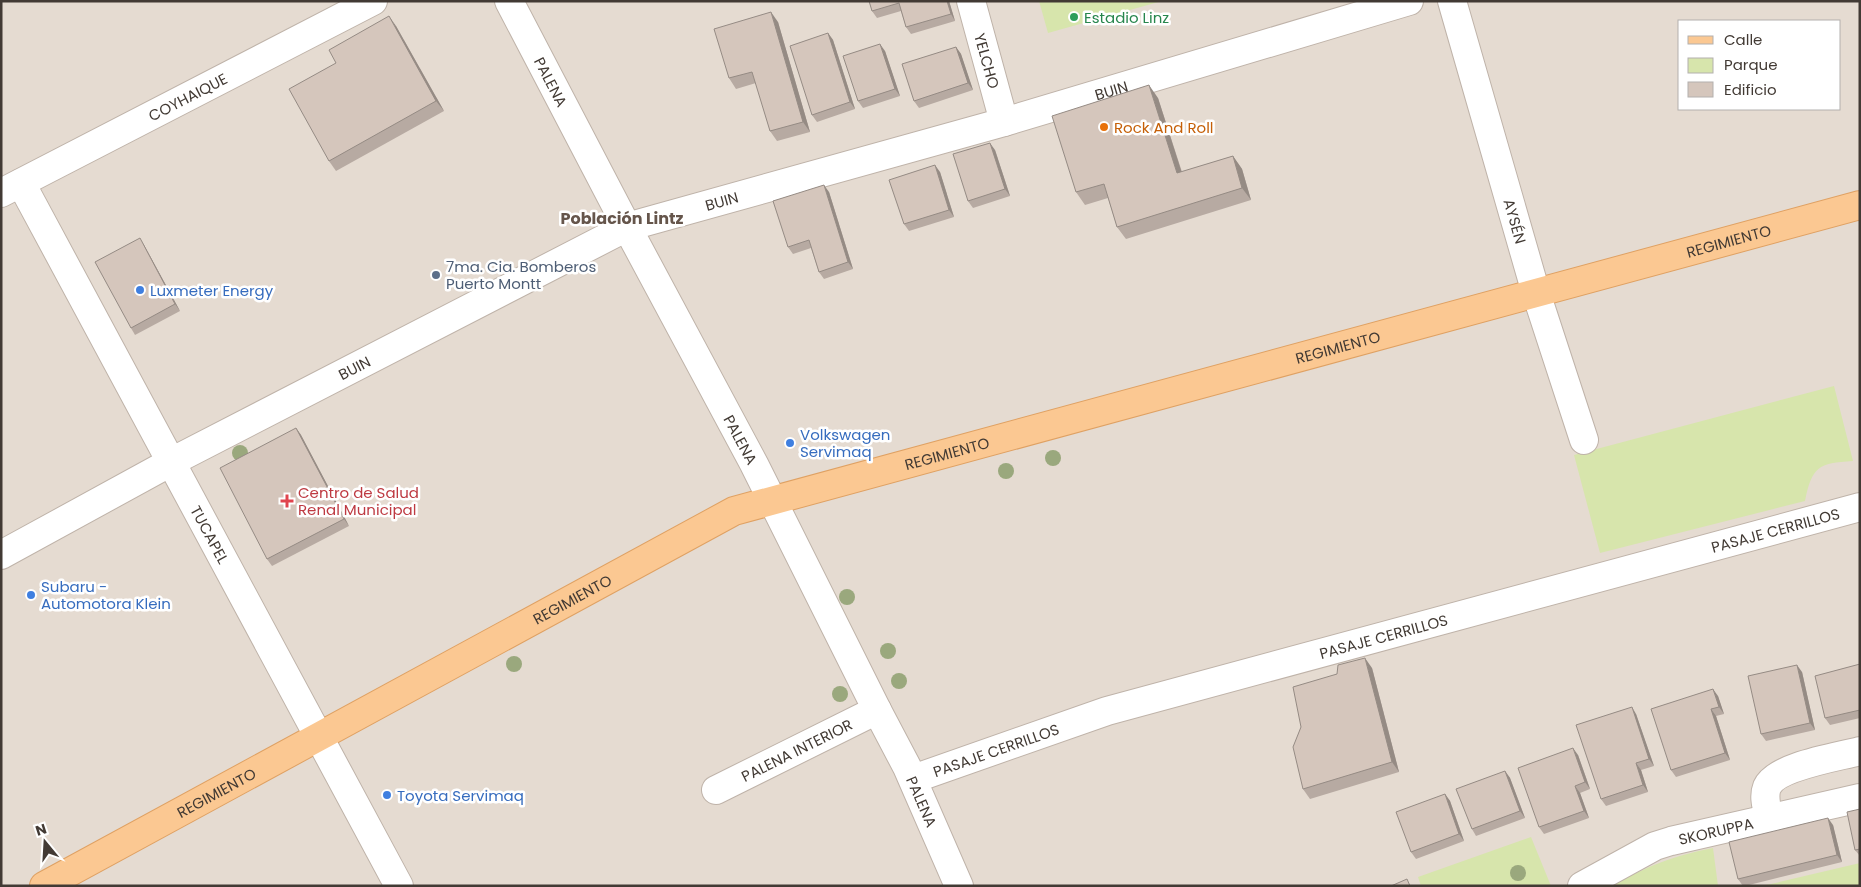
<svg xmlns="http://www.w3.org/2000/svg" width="1861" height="887" viewBox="0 0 1861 887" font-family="Poppins,sans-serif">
  <rect width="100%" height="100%" fill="#f1eae3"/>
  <path fill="#e5dbd1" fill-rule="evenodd" d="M1,1h1859v885h-1859zM1680,21h160v88h-160z"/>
  <g fill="#d7e5ac">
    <path d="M1039,1h123l-114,32z"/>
    <path d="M1834,386l19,75c-35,2 -41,6 -48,40l-205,52 -26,-98z"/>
    <path d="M1531,837l20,49h-130l-3,-9z"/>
    <path d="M1713,848l5,38h-106c35,-20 61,-30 101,-38z"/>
    <path d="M1860,863v23h-100l11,-2z"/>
  </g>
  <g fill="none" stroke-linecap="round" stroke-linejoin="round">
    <defs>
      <g id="minor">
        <path id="s1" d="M509,1l118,226 127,237 123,246 30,57 52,119"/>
        <path id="s2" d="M971,1l33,121"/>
        <path id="s3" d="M1452,1l84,292 48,147"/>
        <path id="s4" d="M21,183l378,703"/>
        <path id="s5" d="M1,193l372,-192"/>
        <path id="s6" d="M1,555l170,-93 456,-235 377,-105 405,-121"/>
        <path id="s7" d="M913,779l194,-68 753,-204"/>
        <path id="s8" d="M716,790l161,-80"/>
        <path d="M1769,818c-2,-10 -6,-21 -2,-31 9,-21 71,-30 93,-36"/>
        <path id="s9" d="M1582,886l73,-40 16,-5 189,-43"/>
      </g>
      <g id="major">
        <path id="s10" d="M44,886l690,-375 1126,-306"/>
      </g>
    </defs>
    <use href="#minor" stroke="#bfb3a9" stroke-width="30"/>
    <use href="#major" stroke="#dfa163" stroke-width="30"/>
    <use href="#minor" stroke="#fff" stroke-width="28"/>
    <use href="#major" stroke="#fbc892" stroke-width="28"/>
  </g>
  <g fill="#9aa87d">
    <circle cx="240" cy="453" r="8"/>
    <circle cx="1053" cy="458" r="8"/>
    <circle cx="1006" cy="471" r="8"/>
    <circle cx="847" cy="597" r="8"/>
    <circle cx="888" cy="651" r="8"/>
    <circle cx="514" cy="664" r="8"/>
    <circle cx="899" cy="681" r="8"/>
    <circle cx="840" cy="694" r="8"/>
    <circle cx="1518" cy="873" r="8"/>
  </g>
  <g fill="#b7aaa2">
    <path d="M869,1h80l6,20 -44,13 -5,-7 -5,-16 -24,7 -5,-7z"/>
    <path d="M778,22l32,110 -33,9 -7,-10 -14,-48 -20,6 -7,-11z"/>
    <path d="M396,26l48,85 -108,60 -7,-10z"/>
    <path d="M828,33l5,7 22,69 -38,13 -5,-7z"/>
    <path d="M956,47l5,7 12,36 -54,18 -5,-7z"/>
    <path d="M885,51l15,45 -37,12 -5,-7z"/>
    <path d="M1158,98l24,74 51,-16 9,13 9,31 -125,39 -9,-12 -9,-29 -23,7 -9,-13z"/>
    <path d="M995,150l15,46 -37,12 -5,-7z"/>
    <path d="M940,172l14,45 -45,14 -5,-7z"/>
    <path d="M829,192l24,77 -29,10 -5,-7 -8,-24 -18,6 -5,-7z"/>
    <path d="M144,245l36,66 -45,24 -4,-7z"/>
    <path d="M296,428l5,7 48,91 -77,40 -5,-7z"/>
    <path d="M1860,664v54l-30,7 -5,-7z"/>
    <path d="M1372,668l27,104 -89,27 -7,-10z"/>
    <path d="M1802,672l13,58 -49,11 -5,-7z"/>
    <path d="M1718,696l6,18 -8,2 14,44 -54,17 -5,-7z"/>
    <path d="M1636,714l18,52 -13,4 7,22 -42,14 -5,-7z"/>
    <path d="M1578,755l12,34 -10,4 9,25 -45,16 -5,-7z"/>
    <path d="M1505,771l5,7 15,40 -49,18 -4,-7z"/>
    <path d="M1445,794l5,7 14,40 -48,18 -5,-7z"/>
    <path d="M1860,809v47l-5,-6z"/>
    <path d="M1833,825l9,37 -97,24h-2l-5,-7z"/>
  </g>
  <g fill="#958b84">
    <path d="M947,1h2l6,20 -4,-7z"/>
    <path d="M771,12l7,10 32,110 -7,-10z"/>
    <path d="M389,16l7,10 48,85 -8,-10z"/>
    <path d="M828,33l5,7 22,69 -5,-7z"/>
    <path d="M880,44l5,7 15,45 -5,-7z"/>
    <path d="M956,47l5,7 12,36 -5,-7z"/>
    <path d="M1149,85l9,13 28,88 -9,-13z"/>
    <path d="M990,143l5,7 15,46 -5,-7z"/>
    <path d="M1233,156l9,13 9,31 -9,-12z"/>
    <path d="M935,165l5,7 14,45 -5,-7z"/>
    <path d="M824,185l5,7 24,77 -5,-7z"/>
    <path d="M140,238l4,7 36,66 -5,-7z"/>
    <path d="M296,428l5,7 48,91 -5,-7z"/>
    <path d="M1365,658l7,10 27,104 -7,-10z"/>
    <path d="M1797,665l5,7 13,58 -5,-7z"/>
    <path d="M1713,689l5,7 6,18 -5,-7z"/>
    <path d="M1632,707l4,7 18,52 -5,-7z"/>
    <path d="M1711,709l5,7 14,44 -5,-7z"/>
    <path d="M1573,748l5,7 12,34 -5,-7z"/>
    <path d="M1636,763l5,7 7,22 -5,-7z"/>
    <path d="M1505,771l5,7 15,40 -5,-7z"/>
    <path d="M1575,786l5,7 9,25 -5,-7z"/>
    <path d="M1445,794l5,7 14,40 -5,-7z"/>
    <path d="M1828,818l5,7 9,37 -5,-7z"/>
  </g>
  <g fill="#d5c6bc" stroke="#958b84">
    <path d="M869,1h78l4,13 -45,13 -7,-24 -27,8z"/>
    <path d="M771,12l32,110 -33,9 -18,-59 -23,6 -15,-49z"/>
    <path d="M389,16l47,85 -107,60 -40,-72 47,-26 -7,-13z"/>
    <path d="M828,33l22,69 -38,13 -22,-69z"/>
    <path d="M880,44l15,45 -37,12 -15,-45z"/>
    <path d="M956,47l12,36 -54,18 -12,-37z"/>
    <path d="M1149,85l28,88 56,-17 9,32 -125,39 -13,-43 -28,8 -24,-76z"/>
    <path d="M990,143l15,46 -37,12 -15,-47z"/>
    <path d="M935,165l14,45 -45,14 -15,-44z"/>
    <path d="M824,185l24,77 -29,10 -10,-32 -21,7 -15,-46z"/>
    <path d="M140,238l35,66 -44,24 -36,-66z"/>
    <path d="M296,428l48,91 -77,40 -47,-91z"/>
    <path d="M1365,658l27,104 -89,27 -10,-42 8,-20 -8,-40 44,-13 1,-9z"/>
    <path d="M1860,664v46l-35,8 -10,-42z"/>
    <path d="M1797,665l13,58 -49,11 -13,-58z"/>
    <path d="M1713,689l6,18 -8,2 14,44 -54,17 -20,-61z"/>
    <path d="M1632,707l17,52 -13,4 7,22 -42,14 -25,-74z"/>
    <path d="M1573,748l12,34 -10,4 9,25 -45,16 -21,-59z"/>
    <path d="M1505,771l15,40 -48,18 -16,-40z"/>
    <path d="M1445,794l14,40 -48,18 -15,-40z"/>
    <path d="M1860,809v40l-5,1 -8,-38z"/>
    <path d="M1828,818l9,37 -99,24 -9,-37z"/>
    <path d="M1407,879l3,7h-19z"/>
  </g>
  <circle fill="#2e9e5b" stroke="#fff" stroke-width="2" cx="1074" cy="17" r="5"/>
  <circle fill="#e8710a" stroke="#fff" stroke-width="2" cx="1104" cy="127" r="5"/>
  <circle fill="#5c6f8a" stroke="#fff" stroke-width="2" cx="436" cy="275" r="5"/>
  <g fill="#3f7fe0" stroke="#fff" stroke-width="2">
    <circle cx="140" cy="290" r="5"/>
    <circle cx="790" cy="443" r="5"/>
    <circle cx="31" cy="595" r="5"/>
    <circle cx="387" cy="795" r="5"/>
  </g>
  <path fill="#e0444e" stroke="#fff" stroke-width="2" d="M284.5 493.5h5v5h5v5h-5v5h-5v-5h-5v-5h5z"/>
  <g text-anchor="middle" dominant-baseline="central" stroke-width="5" stroke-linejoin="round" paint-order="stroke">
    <g font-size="15" fill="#27864d" stroke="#fff" text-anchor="start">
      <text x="1084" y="17">Estadio Linz</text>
    </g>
    <g font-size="15" fill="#423a34" stroke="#fff">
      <text stroke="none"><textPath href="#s2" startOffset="62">YELCHO</textPath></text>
      <text stroke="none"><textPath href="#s1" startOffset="91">PALENA</textPath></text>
      <text stroke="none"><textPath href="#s6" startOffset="1210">BUIN</textPath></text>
      <text stroke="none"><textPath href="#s5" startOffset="210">COYHAIQUE</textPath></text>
      <text stroke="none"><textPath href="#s6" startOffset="805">BUIN</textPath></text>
      <text stroke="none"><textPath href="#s3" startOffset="229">AYSÉN</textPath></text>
      <text stroke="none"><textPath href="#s10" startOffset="1816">REGIMIENTO</textPath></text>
      <text stroke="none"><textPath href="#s10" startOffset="1411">REGIMIENTO</textPath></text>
      <text stroke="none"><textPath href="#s6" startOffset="400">BUIN</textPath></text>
      <text stroke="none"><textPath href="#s1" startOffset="496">PALENA</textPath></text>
      <text stroke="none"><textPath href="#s10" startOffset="1006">REGIMIENTO</textPath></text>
      <text stroke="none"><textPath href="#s7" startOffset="898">PASAJE CERRILLOS</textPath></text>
      <text stroke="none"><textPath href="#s4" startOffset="399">TUCAPEL</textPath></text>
      <text stroke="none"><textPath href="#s10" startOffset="601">REGIMIENTO</textPath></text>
      <text stroke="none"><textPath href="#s7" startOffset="492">PASAJE CERRILLOS</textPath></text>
      <text stroke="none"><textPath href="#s8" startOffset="90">PALENA INTERIOR</textPath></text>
      <text stroke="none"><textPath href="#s7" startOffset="88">PASAJE CERRILLOS</textPath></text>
      <text stroke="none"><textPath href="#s10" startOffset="196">REGIMIENTO</textPath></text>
      <text stroke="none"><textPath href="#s1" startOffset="901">PALENA</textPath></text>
      <text stroke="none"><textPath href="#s9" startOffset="146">SKORUPPA</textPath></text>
    </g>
    <g font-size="15" fill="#c56008" stroke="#fff" text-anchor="start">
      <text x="1114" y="127">Rock And Roll</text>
    </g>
    <g font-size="15" fill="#4e5e75" stroke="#fff" text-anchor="start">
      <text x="446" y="266">7ma. Cia. Bomberos<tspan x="446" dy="17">Puerto Montt</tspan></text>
    </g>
    <g font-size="15" fill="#366cbe" stroke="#fff" text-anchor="start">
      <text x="150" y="290">Luxmeter Energy</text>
      <text x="800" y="434">Volkswagen<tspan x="800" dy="17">Servimaq</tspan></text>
      <text x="41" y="586">Subaru -<tspan x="41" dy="17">Automotora Klein</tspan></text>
      <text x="397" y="795">Toyota Servimaq</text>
    </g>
    <g font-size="15" fill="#be3a42" stroke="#fff" text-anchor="start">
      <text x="298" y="492">Centro de Salud<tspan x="298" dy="17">Renal Municipal</tspan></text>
    </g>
    <g font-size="16" font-weight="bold" fill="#65554b" stroke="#fff">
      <text x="622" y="218">Población Lintz</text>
    </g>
  </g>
  <rect width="1861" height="887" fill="none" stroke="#423a34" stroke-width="5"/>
  <rect x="1678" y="20" width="162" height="90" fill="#ffffff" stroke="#b3b0ae"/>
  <rect x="1688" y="36" width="25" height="8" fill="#fbc892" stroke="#b3b0ae"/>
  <text x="1724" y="45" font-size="15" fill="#423a34">Calle</text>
  <rect x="1688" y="58" width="25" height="15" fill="#d7e5ac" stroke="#b3b0ae"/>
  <text x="1724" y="70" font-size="15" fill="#423a34">Parque</text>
  <rect x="1688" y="82" width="25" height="15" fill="#d5c6bc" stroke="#b3b0ae"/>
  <text x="1724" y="95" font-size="15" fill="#423a34">Edificio</text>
  <g transform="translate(45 842) rotate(342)" stroke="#ffffff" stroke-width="4" paint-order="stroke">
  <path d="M0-4L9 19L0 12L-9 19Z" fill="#423a34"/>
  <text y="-8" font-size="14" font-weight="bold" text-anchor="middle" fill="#423a34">N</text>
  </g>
</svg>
